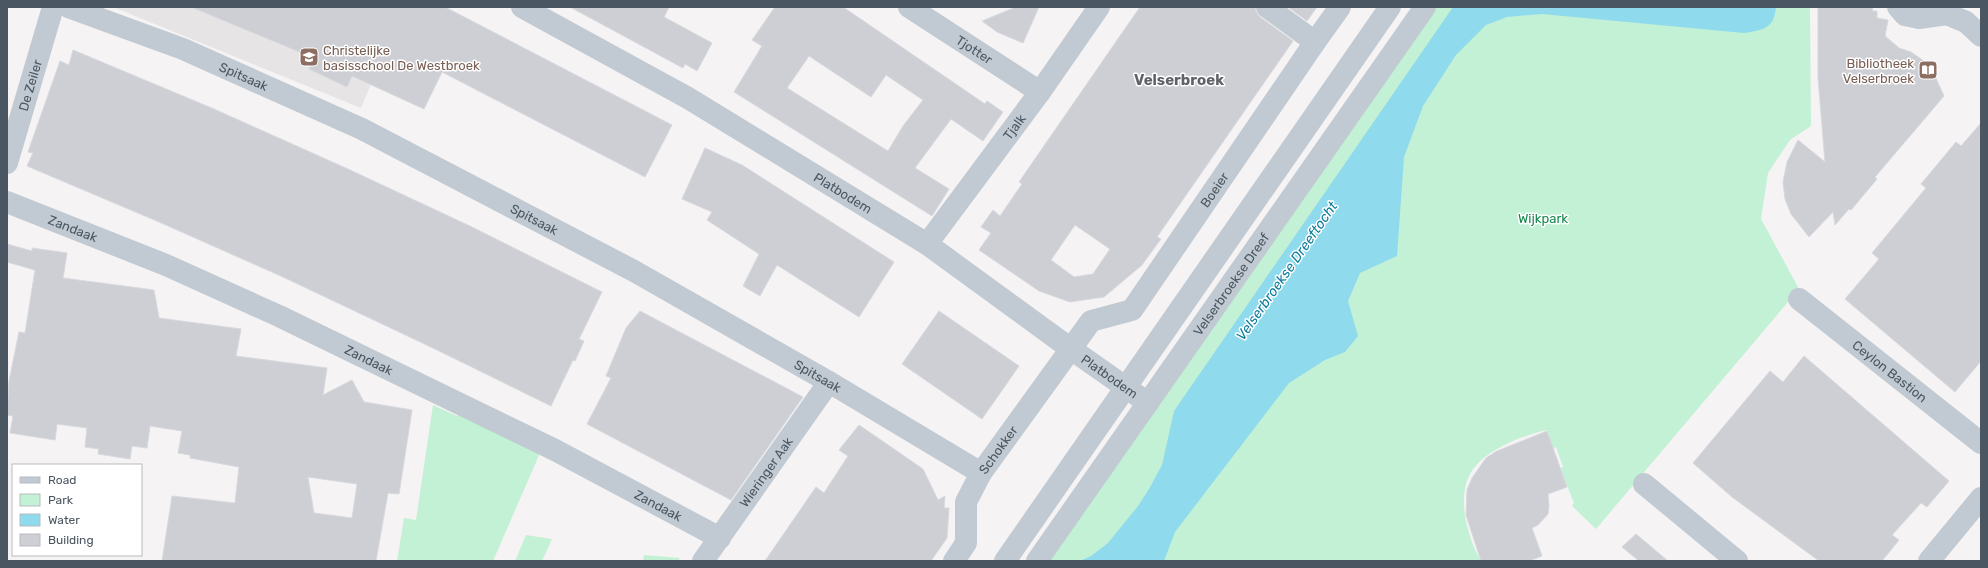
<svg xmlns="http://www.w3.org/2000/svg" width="1988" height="568" viewBox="0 0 1988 568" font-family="Rubik,sans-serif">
  <rect width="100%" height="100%" fill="#f5f3f3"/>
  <path fill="#e6e4e5" d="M113,7h290l-42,101z"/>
  <g fill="#c3f1d5">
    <path d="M1432,7h378l1,119 -21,14 -22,33 -7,46 38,70 -203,240 -24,-23 2,-3 -14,-35 3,-1 -7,-20 -3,1 -6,-18c-26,6 -65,20 -78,46 -12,24 -1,63 12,85h-444z"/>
    <path d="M433,405l24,11 2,-3 81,40 -47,108h-96l7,-43 12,2z"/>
    <path d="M526,535l26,4 -10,22h-27z"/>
    <path d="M644,555l36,3 -2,3h-35z"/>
  </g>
  <path fill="#90daee" d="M1453,7h323c-2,22 -13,23 -32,26l-202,-19 -35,3 -21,8 -30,30 -33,51 -19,51 -7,99 -37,17 -12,28 10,35 -13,16 -20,8 -36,23 -114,149 -11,29h-84l11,-5 17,-13 30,-37 11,-17 13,-24 12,-54z"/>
  <g fill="#cdcfd5" stroke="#d7d9de" fill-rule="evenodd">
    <path d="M191,7h254l227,118 -27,52 -203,-105 -18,37 -72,-33 -5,11 -38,-18 5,-11z"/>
    <path d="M570,7h99l-5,10 48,26 -15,28 -12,-7 -2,4z"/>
    <path d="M775,7h68l142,97 2,-3 16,11 -20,29 -32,-22 -36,49 34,21 -17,27 -198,-124 28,-46 -10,-6zM809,56l62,41 15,-22 37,25 -20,26 -15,25 -101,-63z"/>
    <path d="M1016,7h23l-16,36 -26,-11 -15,-11z"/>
    <path d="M1140,7h115l1,5 4,5 33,24 -136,196 4,2 -19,26 -38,32 -34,5 -31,-11 -60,-41 12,-17 -10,-6 12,-17 7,6 22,-32 -3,-2zM1075,225l35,24 -17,25 -19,3 -23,-17z"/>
    <path d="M1288,7h29l-10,14z"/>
    <path d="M1818,7h55l-1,4h5v7l11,2 -3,16 14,12 12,4 13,9 10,13 10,22 -69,81 2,2 -26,31 -2,-1 -14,16 -2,-13 -24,25 -18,-23 -6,-15 -2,-17 4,-20 11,-22 27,22 -7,-84z"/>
    <path d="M73,50l141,59 134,60 124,58 130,65 -23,47 5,2 -9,20 -2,-1 -22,46 -116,-57 -152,-72 -124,-55 -132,-56 6,-13 -5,-1 32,-91 9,4z"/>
    <path d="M1981,123v238l-26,31 -110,-93 34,-40 -7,-6 54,-65 -5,-4 35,-42 5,4z"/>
    <path d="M705,148l37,17 152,97 -35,55 -82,-52 -17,31 -17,-10 16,-32 -52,-34 5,-8 -30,-13z"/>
    <path d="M7,244l25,7v-3l35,5 -4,25 91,12 5,28 82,11 -5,27 91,12 -4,27 29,-15 12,22 48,8 -13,84 -11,-1 -12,68h-214l10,-65 63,7 4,-36 -49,-9v-3l-12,-2 4,-22 -32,-5 -3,22 -15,-2 -2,13 -32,-5 1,-5 -14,-2 2,-19 -30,-4 -2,16 -45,-7 3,-17 -6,-1 2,-34 10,-49 6,1 10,-63 -28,-8zM308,477l49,7 -5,34 -38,-5z"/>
    <path d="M640,311l163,86 -72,103 -144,-76 24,-46 -5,-2 20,-48z"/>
    <path d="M939,311l80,55 -37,53 -80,-55z"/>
    <path d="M1804,356l145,125 -22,26 -6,-4 -29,32 7,5 -17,21h-63l-87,-64 -39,-34 77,-92 13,11z"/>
    <path d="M859,425l64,44 15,31 7,-4 -1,12h5l-2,30 -16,23h-166l51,-74 8,6 24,-37 -9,-6z"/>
    <path d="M1547,431l20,56 -19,7 1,13 -1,7 -10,11 -6,3 10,28 -13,5h-48l-15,-46 1,-25 5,-12 14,-20 11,-7z"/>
    <path d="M1636,534l32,27h-29l-17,-14z"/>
  </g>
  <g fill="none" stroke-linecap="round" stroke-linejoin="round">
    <g stroke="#c1cad2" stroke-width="22">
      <path id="s1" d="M68,7l115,42 179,80 272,142 195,111 152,91"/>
      <path id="s2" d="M522,7l166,91 239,146 144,105 77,54"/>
      <path id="s3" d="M909,7l131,85"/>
      <path d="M1267,7l48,35"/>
      <path d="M1898,7l7,8 14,3 28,-4"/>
      <path d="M1946,7l1,7 19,8 15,14"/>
      <path id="s4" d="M7,163l46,-156"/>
      <path id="s5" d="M7,202l159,63 113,51 276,134 165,88"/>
      <path id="s6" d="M927,244l113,-152 59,-85"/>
      <path id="s7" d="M1799,299l182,144"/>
      <path d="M1644,484l93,77"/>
      <path id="s8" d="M703,561l126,-179"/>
      <path id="s9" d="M954,561l12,-18v-41l15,-29 110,-152 41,-11 183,-268 25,-35"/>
      <path d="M1005,561l385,-554"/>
      <path id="s10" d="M1037,561l388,-554"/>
      <path d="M1929,561l52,-63"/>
    </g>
  </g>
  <defs>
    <symbol id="school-square" viewBox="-11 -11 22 22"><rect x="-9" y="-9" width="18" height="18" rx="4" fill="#8d6e63" stroke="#fff"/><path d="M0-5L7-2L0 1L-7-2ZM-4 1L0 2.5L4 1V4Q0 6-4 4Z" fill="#fff"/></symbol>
    <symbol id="library-square" viewBox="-11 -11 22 22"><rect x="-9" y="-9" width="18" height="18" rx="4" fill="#8d6e63" stroke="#fff"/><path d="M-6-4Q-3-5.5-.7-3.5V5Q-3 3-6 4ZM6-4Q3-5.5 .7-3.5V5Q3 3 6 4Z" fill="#fff"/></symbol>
  </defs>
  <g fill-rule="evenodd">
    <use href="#school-square" x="298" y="46" width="22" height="22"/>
    <use href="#library-square" x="1917" y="59" width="22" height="22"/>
  </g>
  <g text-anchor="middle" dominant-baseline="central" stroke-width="3" stroke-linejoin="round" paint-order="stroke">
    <g font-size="13" fill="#785e54" stroke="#fff" text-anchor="start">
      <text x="323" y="50">Christelijke<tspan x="323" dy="15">basisschool De Westbroek</tspan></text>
      <text x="1914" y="63" text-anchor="end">Bibliotheek<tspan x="1914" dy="15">Velserbroek</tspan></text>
    </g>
    <g font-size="13" fill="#4a5661" stroke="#fff">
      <text stroke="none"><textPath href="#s3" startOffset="78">Tjotter</textPath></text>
      <text stroke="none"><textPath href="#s1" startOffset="189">Spitsaak</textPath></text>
      <text stroke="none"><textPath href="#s4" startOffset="81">De Zeiler</textPath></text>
      <text stroke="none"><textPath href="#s6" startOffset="146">Tjalk</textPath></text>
      <text stroke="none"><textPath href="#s9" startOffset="471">Boeier</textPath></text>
      <text stroke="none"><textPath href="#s2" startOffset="371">Platbodem</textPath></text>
      <text stroke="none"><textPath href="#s1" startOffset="513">Spitsaak</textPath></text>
      <text stroke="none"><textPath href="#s5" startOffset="71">Zandaak</textPath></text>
      <text stroke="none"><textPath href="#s10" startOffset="338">Velserbroekse Dreef</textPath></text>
      <text stroke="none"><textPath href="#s5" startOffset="395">Zandaak</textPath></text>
      <text stroke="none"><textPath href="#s7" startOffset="116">Ceylon Bastion</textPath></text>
      <text stroke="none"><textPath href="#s1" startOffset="837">Spitsaak</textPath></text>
      <text stroke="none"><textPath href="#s2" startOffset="695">Platbodem</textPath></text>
      <text stroke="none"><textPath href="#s9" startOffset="124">Schokker</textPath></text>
      <text stroke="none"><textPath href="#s8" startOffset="109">Wieringer Aak</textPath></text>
      <text stroke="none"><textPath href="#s5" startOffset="719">Zandaak</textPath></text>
    </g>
    <g font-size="13" fill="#17864f" stroke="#fff">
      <text x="1543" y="218">Wijkpark</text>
    </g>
    <g font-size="14" font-style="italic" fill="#0c7c9b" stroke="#fff">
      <text transform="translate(1287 271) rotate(-55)">Velserbroekse Dreeftocht</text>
    </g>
    <g font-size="15" font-weight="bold" fill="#5f6368" stroke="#fff">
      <text x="1179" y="80">Velserbroek</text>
    </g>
  </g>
  <rect width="1988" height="568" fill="none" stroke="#4a5661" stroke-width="16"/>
  <rect x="12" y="464" width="130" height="92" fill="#ffffff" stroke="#b7bbc0"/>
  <rect x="20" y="477" width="20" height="6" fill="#c1cad2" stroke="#b7bbc0"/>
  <text x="48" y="484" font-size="12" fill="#4a5661">Road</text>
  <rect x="20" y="494" width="20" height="12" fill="#c3f1d5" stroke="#b7bbc0"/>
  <text x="48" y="504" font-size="12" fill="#4a5661">Park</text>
  <rect x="20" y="514" width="20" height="12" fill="#90daee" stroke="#b7bbc0"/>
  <text x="48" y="524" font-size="12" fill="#4a5661">Water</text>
  <rect x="20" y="534" width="20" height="12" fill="#cdcfd5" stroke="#b7bbc0"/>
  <text x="48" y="544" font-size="12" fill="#4a5661">Building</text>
</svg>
